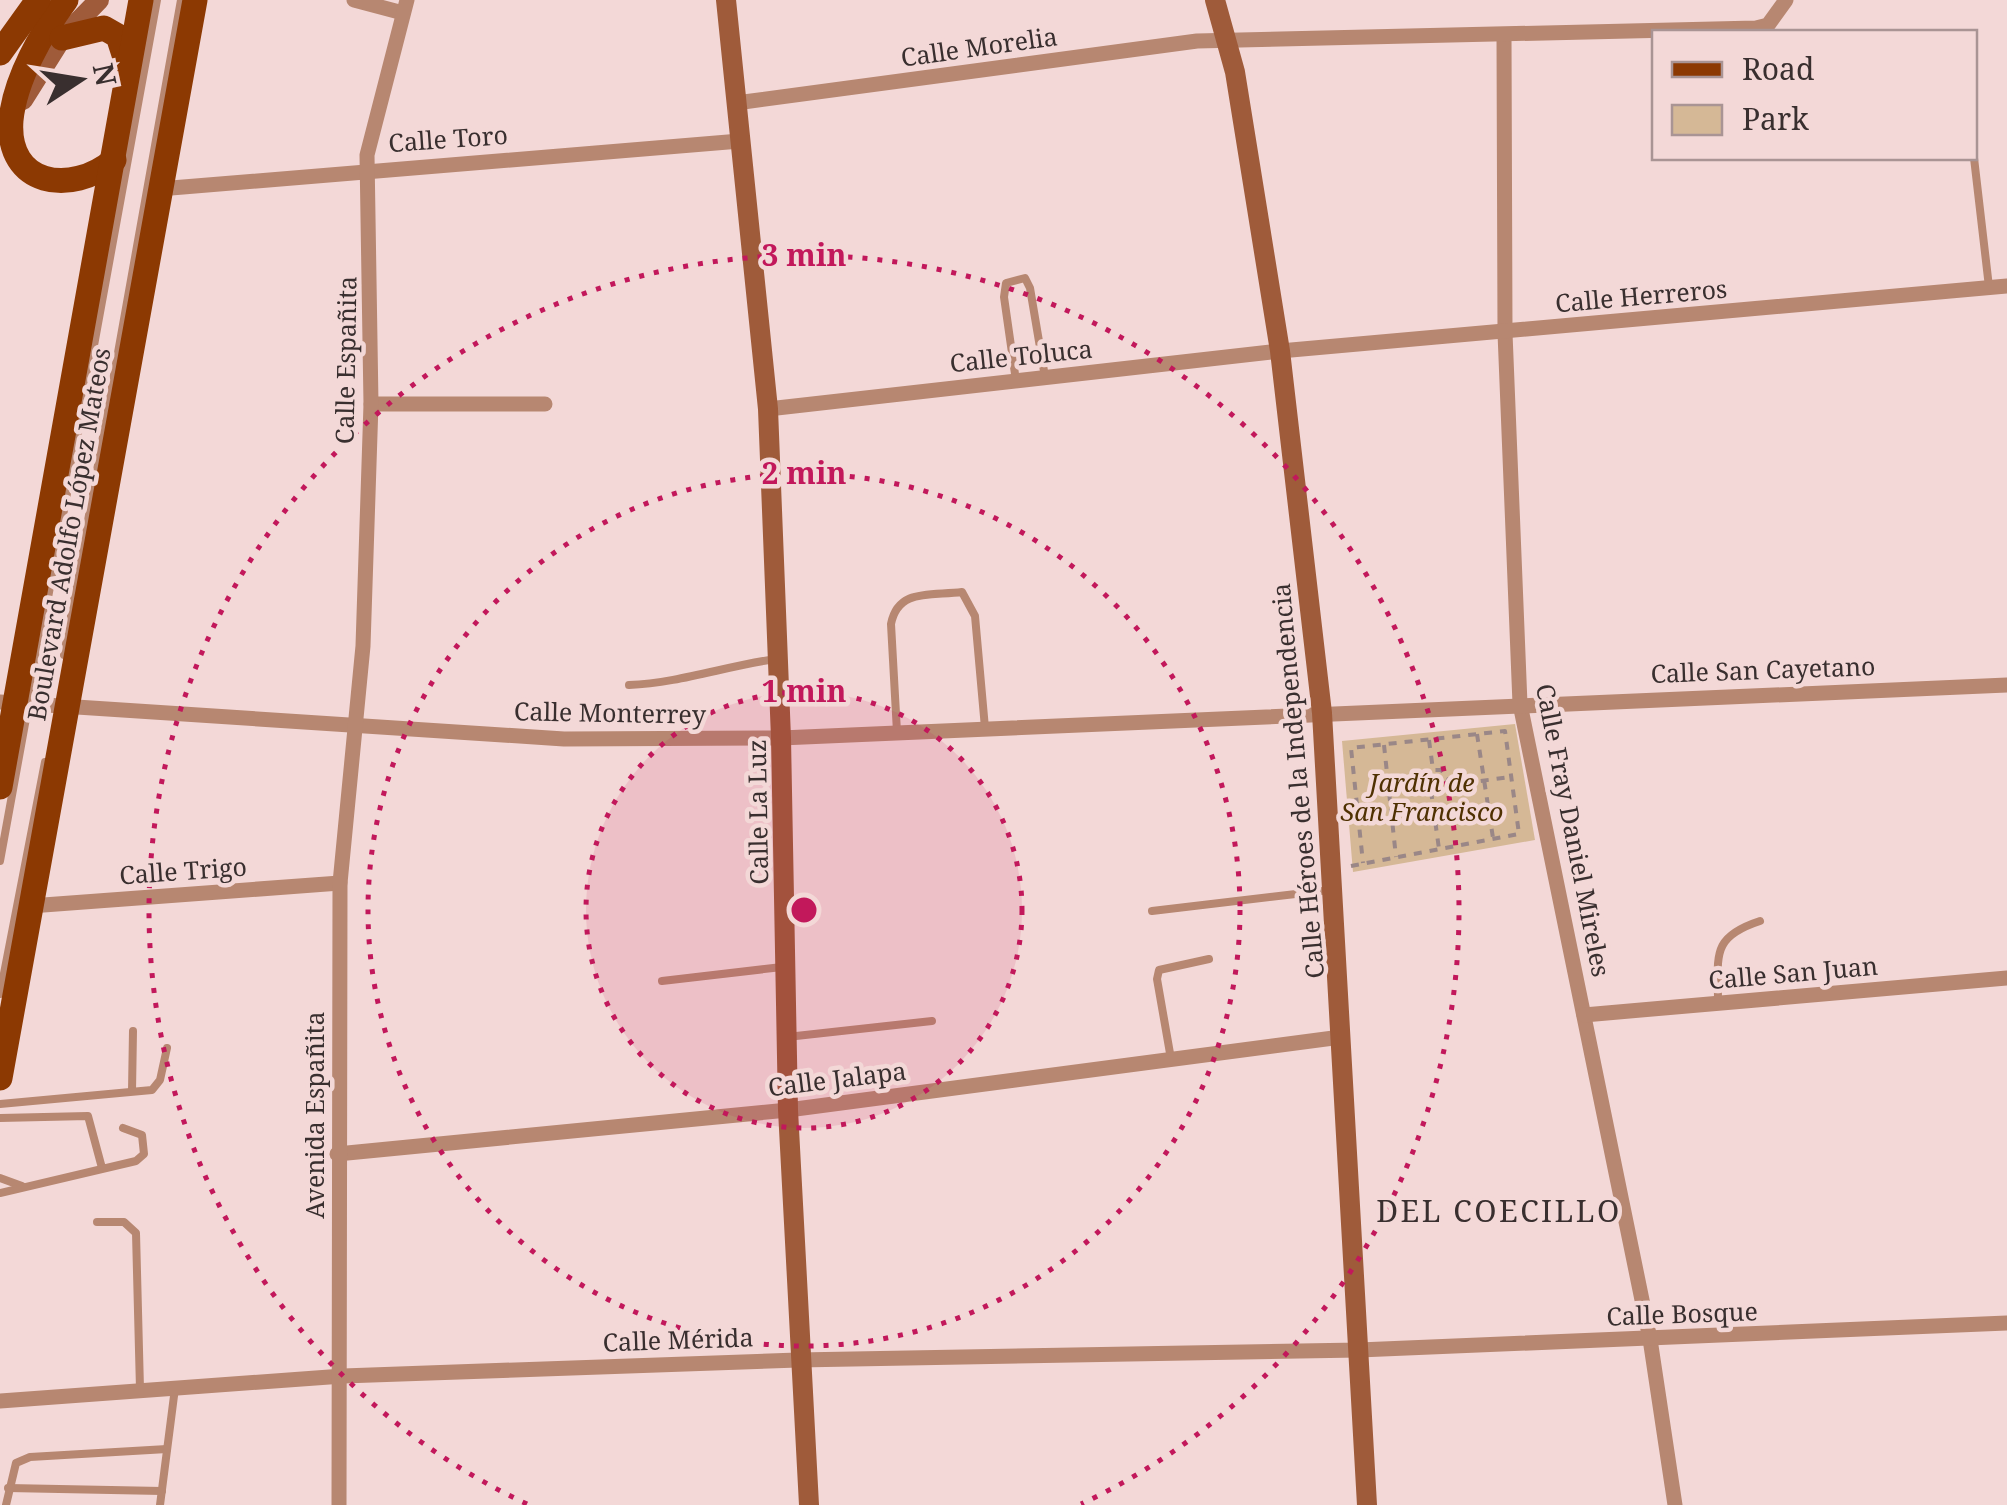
<svg xmlns="http://www.w3.org/2000/svg" width="2007" height="1505" viewBox="0 0 2007 1505" font-family="'Noto Serif',serif">
  <rect width="100%" height="100%" fill="#f3d8d7"/>
  <path fill="#d5b896" d="M1515,724l20,116 -182,32 -11,-131z"/>
  <g fill="none" stroke-linecap="round" stroke-linejoin="round">
    <g stroke="#9a8787" stroke-width="4" stroke-dasharray="8 8" stroke-linecap="butt">
      <path d="M1477,734l16,104"/>
      <path d="M1429,740l4,30"/>
      <path d="M1384,745l12,112"/>
      <path d="M1449,785l62,-8"/>
      <path d="M1391,789l35,-5 5,7 10,2 8,-15 -8,-8h-8l-7,14"/>
      <path d="M1431,791l8,58"/>
      <path d="M1351,866l168,-32 -14,-103 -154,17 12,115"/>
    </g>
    <g stroke="#b78771" stroke-width="8">
      <path d="M1974,158l15,129"/>
      <path d="M1016,381l-12,-84 2,-14 19,-5 5,10 15,89"/>
      <path d="M64,655l117,-655"/>
      <path d="M629,685c50,-2 97,-19 147,-26"/>
      <path d="M897,732l-6,-108c7,-36 40,-28 71,-32l13,24 10,112"/>
      <path d="M0,861l157,-861"/>
      <path d="M1152,911l178,-21"/>
      <path d="M662,981l120,-14"/>
      <path d="M0,994l45,-232"/>
      <path d="M1718,1002c0,-47 -7,-65 42,-81"/>
      <path d="M787,1037l145,-16"/>
      <path d="M1171,1059l-14,-80 2,-9 50,-11"/>
      <path d="M132,1091l1,-60"/>
      <path d="M0,1104l152,-14 8,-10 7,-32"/>
      <path d="M0,1118l88,-2 14,52"/>
      <path d="M0,1178l22,8"/>
      <path d="M0,1193l136,-32 8,-7 -2,-19 -19,-7"/>
      <path d="M97,1222h27l12,11 4,156"/>
      <path d="M8,1488l154,3"/>
      <path d="M6,1505l10,-42 14,-6 137,-8"/>
      <path d="M160,1505l15,-117"/>
    </g>
    <g stroke="#b78771" stroke-width="15">
      <path d="M354,0l49,13"/>
      <path d="M1504,36l1,297 15,371 130,635 25,166"/>
      <path d="M736,103l461,-62 559,-13 12,-3 18,-25"/>
      <path d="M159,189l581,-48"/>
      <path d="M371,404h174"/>
      <path d="M768,409l512,-58 727,-65"/>
      <path d="M0,702l564,37 217,-1 1226,-53"/>
      <path d="M30,906l310,-23"/>
      <path d="M1584,1015l423,-37"/>
      <path d="M337,1154l451,-44 553,-73"/>
      <path d="M0,1401l343,-25 455,-16 561,-10 648,-27"/>
      <path d="M339,1505l1,-622 23,-237 8,-242 -4,-249 40,-155"/>
    </g>
    <g stroke="#9f5b3a" stroke-width="20">
      <path d="M726,0l42,409 13,329 7,372 21,395"/>
      <path d="M1215,0l20,72 45,279 42,362 45,792"/>
      <path d="M23,100l39,-62 37,-38"/>
    </g>
    <g stroke="#8c3902" stroke-width="25">
      <path d="M66,0c-24,32 -51,79 -55,120 -5,66 60,76 103,40"/>
      <path d="M62,38l42,-10 14,8 9,28"/>
      <path d="M0,53l38,-53"/>
      <path d="M0,787l141,-787"/>
      <path d="M0,1078l195,-1078"/>
    </g>
  </g>
  <circle cx="804" cy="910" r="218" fill="#c2185b" fill-opacity=".12"/>
  <g fill="none" stroke="#c2185b" stroke-width="5" stroke-dasharray="5 10">
    <circle cx="804" cy="910" r="218"/>
    <circle cx="804" cy="910" r="436"/>
    <path d="M527 1504A655 655 0 1 1 1081 1504"/>
  </g>
  <g text-anchor="middle" dominant-baseline="central" stroke-width="9" stroke-linejoin="round" paint-order="stroke">
    <g font-size="25" fill="#392f2f" stroke="#f3d8d7">
      <text transform="translate(979 46) rotate(-8)">Calle Morelia</text>
      <text transform="translate(448 138) rotate(-4)">Calle Toro</text>
      <text transform="translate(1641 295) rotate(-5)">Calle Herreros</text>
      <text transform="translate(1021 355) rotate(-6)">Calle Toluca</text>
      <text transform="translate(345 360) rotate(-89)">Calle Españita</text>
      <text transform="translate(68 534) rotate(-80)">Boulevard Adolfo López Mateos</text>
      <text transform="translate(1763 669) rotate(-2)">Calle San Cayetano</text>
      <text transform="translate(610 712) rotate(1)">Calle Monterrey</text>
      <text transform="translate(1297 781) rotate(-95)">Calle Héroes de la Independencia</text>
      <text transform="translate(757 812) rotate(-91)">Calle La Luz</text>
      <text transform="translate(1574 830) rotate(79)">Calle Fray Daniel Mireles</text>
      <text transform="translate(183 870) rotate(-4)">Calle Trigo</text>
      <text transform="translate(1793 972) rotate(-5)">Calle San Juan</text>
      <text transform="translate(837 1078) rotate(-7)">Calle Jalapa</text>
      <text transform="translate(314 1115) rotate(-90)">Avenida Españita</text>
      <text transform="translate(1682 1313) rotate(-2)">Calle Bosque</text>
      <text transform="translate(678 1339) rotate(-2)">Calle Mérida</text>
    </g>
    <g font-size="25" font-style="italic" fill="#4f3102" stroke="#f3d8d7">
      <text x="1422" y="782">Jardín de<tspan x="1422" dy="29">San Francisco</tspan></text>
    </g>
    <g font-size="30" letter-spacing="2.5" fill="#392f2f" stroke="#f3d8d7">
      <text x="1499" y="1210">DEL COECILLO</text>
    </g>
  </g>
  <circle cx="804" cy="910" r="15" fill="#c2185b" stroke="#f3d8d7" stroke-width="5"/>
  <g font-size="30" text-anchor="middle" font-weight="bold" fill="#c2185b" stroke="#f3d8d7" stroke-width="9" stroke-linejoin="round" paint-order="stroke">
    <text x="804" y="266">3 min</text>
    <text x="804" y="484">2 min</text>
    <text x="804" y="702">1 min</text>
  </g>
  <rect x="1652" y="30" width="325" height="130" fill="#f3d8d7" stroke="#a99494" stroke-width="2.5"/>
  <rect x="1672" y="62" width="50" height="15" fill="#8c3902" stroke="#a99494" stroke-width="2.5"/>
  <text x="1742" y="80" font-size="30" fill="#392f2f">Road</text>
  <rect x="1672" y="105" width="50" height="30" fill="#d5b896" stroke="#a99494" stroke-width="2.5"/>
  <text x="1742" y="130" font-size="30" fill="#392f2f">Park</text>
  <g transform="translate(80 80) rotate(78)" stroke="#f3d8d7" stroke-width="8" paint-order="stroke">
  <path d="M0-8L18 38L0 25L-18 38Z" fill="#392f2f"/>
  <text y="-15" font-size="28" font-weight="bold" text-anchor="middle" fill="#392f2f">N</text>
  </g>
</svg>
